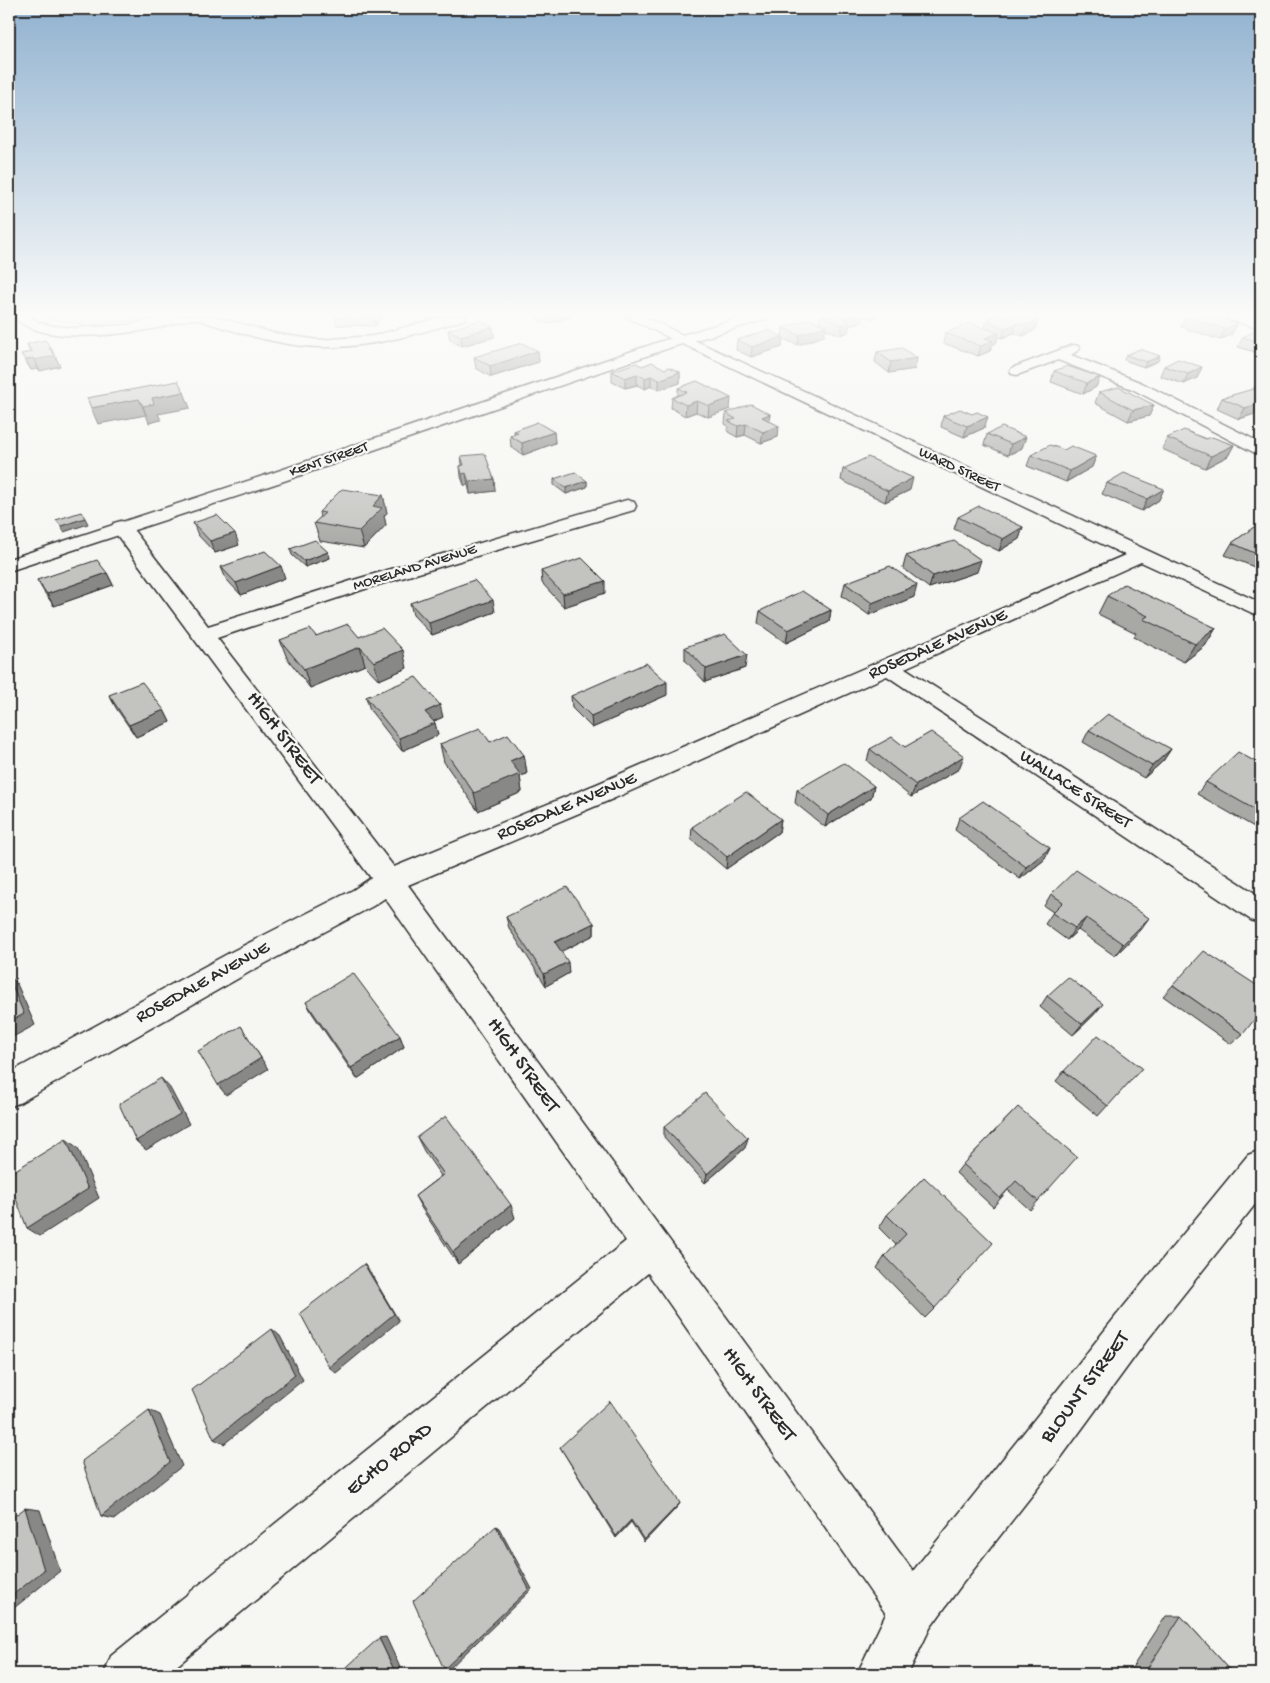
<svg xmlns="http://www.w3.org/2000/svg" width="1270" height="1683" viewBox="0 0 1270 1683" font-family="'Gochi Hand',sans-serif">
  <rect width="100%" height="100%" fill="#f6f6f2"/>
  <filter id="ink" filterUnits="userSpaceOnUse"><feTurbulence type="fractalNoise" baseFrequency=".02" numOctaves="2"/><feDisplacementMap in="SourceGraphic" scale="10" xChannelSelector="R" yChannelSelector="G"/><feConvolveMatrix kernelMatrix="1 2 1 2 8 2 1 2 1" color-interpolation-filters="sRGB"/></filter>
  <g filter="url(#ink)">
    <path fill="#d9d9d5" stroke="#828280" d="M39,316h132l-13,4 -10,-1 -56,6 -20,-2z"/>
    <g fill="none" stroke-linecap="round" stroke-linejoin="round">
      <path stroke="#7a7a78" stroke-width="4.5" d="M9,339l3,-2"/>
      <defs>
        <g id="street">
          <path d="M14,316h16l8,6 15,4 23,2 52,-3 45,-9h41l59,17 45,7 55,-4 73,-20h21l-1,3c-64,20 -126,38 -193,22 -20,-4 -39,-10 -58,-16 -7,-2 -16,-6 -22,-6 -12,1 -28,8 -41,10 -33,6 -115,16 -138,-13z"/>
          <path d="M624,316h18l619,287v14l-120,-55 -236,106 356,229v27l-10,-4 -364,-244 -272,122 -207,87 505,686 109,-136 94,-119 132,-161 13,-5v47l-117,147 -90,123 -92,117 -32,44 -22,46h-51l29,-60 -238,-341 -481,401h-63l7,-18 515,-415 -241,-343 -12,8 -120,64 -232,132 -12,5v-34l222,-121 122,-62 18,-12 -257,-347 -3,-4 3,-4 7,-2 7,2 80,103 149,-47 263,-77 7,-2 7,2 2,4 -2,4 -263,77 -154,51 177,229 203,-83 528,-229z"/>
          <path d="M1227,316h21l13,5v8l-33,-10z"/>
          <path d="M1073,345l5,1 2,3 -9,6 71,28 119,60v11l-6,-1 -123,-64 -74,-29 -41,15 -5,-1 -2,-3 2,-3z"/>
        </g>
        <path id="secondary" d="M746,316h22l-1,3 -95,28 -391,135 -272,89v-12l260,-85 393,-133z"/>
      </defs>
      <use href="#street" stroke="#2b2b2b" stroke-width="3"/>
      <use href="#secondary" stroke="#2b2b2b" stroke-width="3"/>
      <use href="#street" fill="#f6f6f2" fill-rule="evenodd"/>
      <use href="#secondary" fill="#f6f6f2" fill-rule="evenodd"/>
    </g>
    <g fill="#a8a8a5" stroke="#2b2b2b">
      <path d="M335,316h47l-7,10 -38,-1z"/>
      <path d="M537,316h36l-25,8 -11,-5z"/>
      <path d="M820,316h43l-1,6 -13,4 -1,6 -7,3 -16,-6 -1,7 -26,9 -15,-6 -1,8 -31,10 -15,-7 1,-10 45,-3 1,-9 36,-5z"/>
      <path d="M865,316h13l-6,3z"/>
      <path d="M1212,316l20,18 -12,6 -39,-13 4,-10z"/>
      <path d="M987,318l51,2 -3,10 -12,6 -9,-3 -12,5 -4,-1 -2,6 -4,2 -2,6 -12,5 -35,-13 2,-10 40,-5z"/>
      <path d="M493,327l1,10 -32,9 -12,-6 -2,-10z"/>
      <path d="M1261,331v23l-23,-7 5,-10z"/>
      <path d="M27,344l24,4 9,18 -20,5 -2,-2 -7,1 -10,-16 9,-2z"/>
      <path d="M538,351l1,11 -48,15 -15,-9 -2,-11z"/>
      <path d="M877,352l40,6 -2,11 -26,4 -14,-11z"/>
      <path d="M1126,355l32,6 -14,6 -20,-7z"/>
      <path d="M642,366l23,3 15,3v11l-21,7 -8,-4 -6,3 -8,-4 -12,3 -13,-6v-11z"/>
      <path d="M1164,366l38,1 -5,11 -13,6 -24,-8z"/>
      <path d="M1054,371l46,6 -4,10 -13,7 -32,-12z"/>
      <path d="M1261,378v34l-22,7 -22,-10 5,-11 31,-8 5,-10z"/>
      <path d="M678,388l52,21 -22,8 -12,-5 -11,4 -14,-8 1,-10 6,-3z"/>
      <path d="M1099,392l55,13 -5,11 -21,5 -33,-18z"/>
      <path d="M726,413l44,1 -1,7 9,16 -17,6 -16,-8 -8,2 -9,-5v-6l-3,-2z"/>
      <path d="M943,416l41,12 -20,9 -23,-10z"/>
      <path d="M514,431l40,1 1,11 -32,12 -12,-8 -1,-11 4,-1z"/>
      <path d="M987,434l35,14 -14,7 -24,-10z"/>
      <path d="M1167,438l39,1 28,6 -6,11 -23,12 -43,-19z"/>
      <path d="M1064,450l32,6 -4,11 -26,15 -39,-16 4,-11z"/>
      <path d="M461,456l33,23 1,12 -25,3 -2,-9h-4l-3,-8 -1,-11 2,-1z"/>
      <path d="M843,469l67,21 -25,12 -44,-22z"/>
      <path d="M554,479l33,2v6l-21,7 -12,-9z"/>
      <path d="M1107,483l52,17 -17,11 -40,-17z"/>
      <path d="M383,495l4,18 -3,3 2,9 -22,23 -44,-7 -6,-18 6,-5 -1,-6z"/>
      <path d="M958,517l65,10 -4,12 -20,12 -45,-22z"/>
      <path d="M1261,522v45l-2,2 -34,-14 7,-12z"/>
      <path d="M193,523l46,22 -24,8 -17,-18z"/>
      <path d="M290,549l38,3 2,6 -25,9 -13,-12z"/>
      <path d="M906,556l71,16 -48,16 -26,-20z"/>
      <path d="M221,567l64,11 -44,17 -15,-16z"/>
      <path d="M541,571l64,22 -41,14 -22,-24z"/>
      <path d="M107,573l6,12 -59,21 -10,-14 -7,-12z"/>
      <path d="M845,583l69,14 -45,18 -27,-19z"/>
      <path d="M1107,596l109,32 -11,18 -21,16 -50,-25 2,-4 -38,-19z"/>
      <path d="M410,603l85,9 -63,23 -19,-20z"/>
      <path d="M831,610l-2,12 -43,21 -28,-20 2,-12z"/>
      <path d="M316,636l43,1 48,31 -28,12 -14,-15 -55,23 -23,-30 -7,-18z"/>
      <path d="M685,647l60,21 -40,14 -20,-22z"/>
      <path d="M109,695l55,15 6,12 -34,15 -20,-29z"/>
      <path d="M667,695l-75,33 -20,-20 -1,-12z"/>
      <path d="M366,697l77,20 -9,4 4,14 -36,16 -32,-41z"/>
      <path d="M1089,730l82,19 -8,12 -19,17 -61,-36z"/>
      <path d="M490,742l34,13 3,19 -7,2 2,16 -44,19 -34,-49 -4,-18z"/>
      <path d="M905,747l54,22 -48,28 -44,-36 3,-12z"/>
      <path d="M1261,765v66l-64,-37 9,-12z"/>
      <path d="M874,786l-3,12 -46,29 -30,-24 2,-13z"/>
      <path d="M959,818l91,30 -6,12 -24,19 -65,-49z"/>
      <path d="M781,819l-2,13 -53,37 -35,-30 1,-12z"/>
      <path d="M1051,894l89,36 -25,26 -37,-26 -11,10 -22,-16 8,-12 -9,-6z"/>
      <path d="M506,917l88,6v12l-33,16 8,22 -23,13 -37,-58z"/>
      <path d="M1173,985l70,49 -12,10 -68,-48z"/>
      <path d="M1047,996l47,19 -21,20 -33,-28z"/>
      <path d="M306,1002l94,34 4,11 -47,32 -45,-66z"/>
      <path d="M1142,1068l-44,48 -42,-35 8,-10z"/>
      <path d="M1018,1107l20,94 -8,9 -22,-20 -15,17 -37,-34 7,-9z"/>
      <path d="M664,1127l81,21 -40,35 -41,-46z"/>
      <path d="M417,1137l98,81 -57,46 -36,-55 -7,-13 26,-20 -17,-25z"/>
      <path d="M924,1177l11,131 -10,10 -48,-50 8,-12 11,-11 -17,-17 8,-13z"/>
      <path d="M560,1447l120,56 -2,3 -34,36 -13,-20 -15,16z"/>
      <path d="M1166,1616h15l53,58h-106z"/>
    </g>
    <g fill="#888886" stroke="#2b2b2b">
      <path d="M373,316h9l-7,10z"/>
      <path d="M547,316h26l-25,8z"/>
      <path d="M851,316h12l-1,6 -13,4 -1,6 -7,3 2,-16z"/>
      <path d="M1038,320l-3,10 -12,6 3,-11z"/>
      <path d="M1017,323l-3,10 -12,5 3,-10z"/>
      <path d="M1237,324l-5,10 -12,6 5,-11z"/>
      <path d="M826,326l-2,10 -26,9 1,-10z"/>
      <path d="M493,327l1,10 -32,9 -1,-10z"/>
      <path d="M999,333l-3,10 -4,2 -2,6 -12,5 3,-10 4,-8z"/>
      <path d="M783,337l-1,10 -31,10 1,-10z"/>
      <path d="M49,348h2l9,18 -20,5 -5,-11z"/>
      <path d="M538,351l1,11 -48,15 -1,-11z"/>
      <path d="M1160,356l-2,5 -14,6 2,-5z"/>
      <path d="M33,358l5,11 -7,1 -5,-10z"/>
      <path d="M917,358l-2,11 -26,4 2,-11z"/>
      <path d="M1202,367l-5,11 -13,6 4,-10z"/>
      <path d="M680,372v11l-21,7v-10z"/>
      <path d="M637,374v11l-12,3v-10z"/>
      <path d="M651,376v10l-6,3v-11z"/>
      <path d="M1100,377l-4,10 -13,7 4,-11z"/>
      <path d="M184,392l6,16 -32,6 3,6 -12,3 -6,-17 9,-8z"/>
      <path d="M731,398l-1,11 -22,8 1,-11z"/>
      <path d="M139,399l7,16 -48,9 -7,-16z"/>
      <path d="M697,401l-1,11 -11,4 1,-11z"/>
      <path d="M1261,403v9l-22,7 6,-11z"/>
      <path d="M1154,405l-5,11 -21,5 5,-11z"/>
      <path d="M770,414l-1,11 -7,-8z"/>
      <path d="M988,417l-4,11 -20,9 3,-11z"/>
      <path d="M746,424l-1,11 -8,2 1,-11z"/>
      <path d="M779,426l-1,11 -17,6 2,-11z"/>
      <path d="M554,432l1,11 -32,12 -1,-12z"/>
      <path d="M1026,437l-4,11 -14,7 3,-11z"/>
      <path d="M1234,445l-6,11 -23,12 6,-12z"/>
      <path d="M1096,456l-4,11 -26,15 4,-11z"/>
      <path d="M466,473l2,12h-4l-2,-11z"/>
      <path d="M913,478l-3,12 -25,12 3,-11z"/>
      <path d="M494,479l1,12 -25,3 -1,-12z"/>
      <path d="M587,481v6l-21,7v-6z"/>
      <path d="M1164,489l-5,11 -17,11 5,-12z"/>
      <path d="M383,495l4,18 -3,3 2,9 -22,23 -5,-17 14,-25z"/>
      <path d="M85,518l3,6 -24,8 -3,-6z"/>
      <path d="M1023,527l-4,12 -20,12 4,-12z"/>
      <path d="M235,533l4,12 -24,8 -5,-12z"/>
      <path d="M328,552l2,6 -25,9 -1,-6z"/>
      <path d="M981,560l-4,12 -48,16 4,-12z"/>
      <path d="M281,566l4,12 -44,17 -5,-12z"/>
      <path d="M107,573l6,12 -59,21 -7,-12z"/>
      <path d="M605,581v12l-41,14 -1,-13z"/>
      <path d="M917,585l-3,12 -45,18 3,-12z"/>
      <path d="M493,600l2,12 -63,23 -3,-12z"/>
      <path d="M831,610l-2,12 -43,21 2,-13z"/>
      <path d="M9,612l4,7 -4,1z"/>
      <path d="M1216,628l-11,18 -21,16 11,-18z"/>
      <path d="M360,647l5,18 -55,23 -6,-19z"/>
      <path d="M403,650l4,18 -28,12 -5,-18z"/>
      <path d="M747,655l-2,13 -40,14 1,-13z"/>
      <path d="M667,682v13l-75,33 -1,-12z"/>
      <path d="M440,705l3,12 -15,7 -3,-12z"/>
      <path d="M164,710l6,12 -34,15 -7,-12z"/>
      <path d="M435,723l3,12 -36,16 -3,-13z"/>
      <path d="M1171,749l-8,12 -19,17 8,-12z"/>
      <path d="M524,755l3,19 -7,2 2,16 -44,19 -4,-18 36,-32z"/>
      <path d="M964,756l-5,13 -48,28 5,-12z"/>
      <path d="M874,786l-3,12 -46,29 3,-12z"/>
      <path d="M781,819l-2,13 -53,37 1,-12z"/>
      <path d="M1050,848l-6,12 -24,19 6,-12z"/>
      <path d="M1086,918l-8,12 -11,10 8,-12z"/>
      <path d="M1149,918l-9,12 -25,26 8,-12z"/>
      <path d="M594,923v12l-38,19 -1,-12z"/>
      <path d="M568,962l1,11 -23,13 -2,-12z"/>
      <path d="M9,975l8,9 18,41 -26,14z"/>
      <path d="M1103,1004l-9,11 -21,20 9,-11z"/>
      <path d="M241,1026l27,43 -42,26 -8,-10z"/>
      <path d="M400,1036l4,11 -47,32 -6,-11z"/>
      <path d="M161,1078l9,10 19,36 -43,26 -10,-9z"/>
      <path d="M748,1138l-3,10 -40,35 2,-9z"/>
      <path d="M66,1139l12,9 21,50 -59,38 -13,-8z"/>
      <path d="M511,1205l4,13 -57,46 -5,-12z"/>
      <path d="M364,1264l6,8 29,49 -63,52 -7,-6z"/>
      <path d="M272,1329l8,7 23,44 -79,64 -10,-5z"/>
      <path d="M149,1410l11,5 22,51 -67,53 -14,-3z"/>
      <path d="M680,1503l-2,3 -34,36v-2z"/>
      <path d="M25,1508l15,2 20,61 -51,41v-14z"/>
      <path d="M631,1520v2l-15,16v-2z"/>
      <path d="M496,1526l3,2 33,61 -82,79 -6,1z"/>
      <path d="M386,1637l17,37h-7l-17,-36z"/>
    </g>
    <g fill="#c3c3c0" stroke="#2b2b2b">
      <path d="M821,316h30l-8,3 7,3 -8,3z"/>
      <path d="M992,316h34l12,4 -12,5 -9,-2 -12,5 -17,-6 5,-2 -6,-2z"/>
      <path d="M1187,316h25l25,8 -12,5 -40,-12z"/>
      <path d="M810,319l16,7 -27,9 -16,-7z"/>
      <path d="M480,320l13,7 -32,9 -13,-6z"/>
      <path d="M970,323l29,10 -14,5 8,3 -12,5 -36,-13z"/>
      <path d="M768,330l15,7 -31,10 -15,-7z"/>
      <path d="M1257,330l4,1v12l-18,-6z"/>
      <path d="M45,340l6,8h-2l6,8 -20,4 -2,-2 -7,2 -5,-6 11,-2 -5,-8z"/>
      <path d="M522,343l16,8 -48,15 -16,-9z"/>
      <path d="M902,348l15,10 -26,4 -14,-10z"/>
      <path d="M1140,349l20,7 -14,6 -20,-7z"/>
      <path d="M1178,359l24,8 -14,7 -24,-8z"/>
      <path d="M652,362l13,7 4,-2 11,5 -21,8 -8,-4 -6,2 -8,-4 -12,4 -13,-7 24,-8 6,3z"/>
      <path d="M1067,366l33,11 -13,6 -33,-12z"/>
      <path d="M178,381l6,11 -32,6 2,6 -11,2 -4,-7 -48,9 -4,-10z"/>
      <path d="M697,381l34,17 -22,8 -12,-5 -11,4 -14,-7 15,-6 -9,-4z"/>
      <path d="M1119,387l35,18 -21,5 -34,-18z"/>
      <path d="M1253,389l8,4v10l-16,5 -23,-10z"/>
      <path d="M751,404l19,10 -8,3 17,9 -16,6 -17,-8 -8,2 -10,-5 8,-2 -10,-6z"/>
      <path d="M960,409l12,5 5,-2 11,5 -21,9 -24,-10z"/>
      <path d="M537,422l17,10 -32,11 -12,-7 8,-3 -4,-2z"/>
      <path d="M1002,427l24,10 -15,7 -24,-10z"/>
      <path d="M1184,430l22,9 6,-2 22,8 -23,11 -44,-18z"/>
      <path d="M1050,445l14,5 7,-4 25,10 -26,15 -39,-16z"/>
      <path d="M485,454l9,25 -25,3 -3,-9 -4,1 -2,-8 4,-1 -3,-9z"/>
      <path d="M868,457l45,21 -25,13 -45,-22z"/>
      <path d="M575,472l12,9 -21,7 -12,-9z"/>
      <path d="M1124,473l40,16 -17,10 -40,-16z"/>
      <path d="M342,489l41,6 -10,11 9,2 -23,23 -45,-8 11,-10 -6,-1z"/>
      <path d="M979,506l44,21 -20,12 -45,-22z"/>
      <path d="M81,512l4,6 -24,8 -5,-6z"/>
      <path d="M217,515l18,18 -25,8 -17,-18z"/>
      <path d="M1261,522v34l-29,-13z"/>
      <path d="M315,540l13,12 -24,9 -14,-12z"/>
      <path d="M954,541l27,19 -48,16 -27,-20z"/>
      <path d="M265,551l16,15 -45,17 -15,-16z"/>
      <path d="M582,558l23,23 -42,13 -22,-23z"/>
      <path d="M97,560l10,13 -60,21 -10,-14z"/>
      <path d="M890,566l27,19 -45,18 -27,-20z"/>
      <path d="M474,580l19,20 -64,23 -19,-20z"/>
      <path d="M1124,584l92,44 -21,16 -52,-25 5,-3 -41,-20z"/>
      <path d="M802,591l29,19 -43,20 -28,-19z"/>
      <path d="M348,624l11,13 23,-9 21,22 -29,12 -14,-15 -56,22 -24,-29 30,-11 6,7z"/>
      <path d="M725,634l22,21 -41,14 -21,-22z"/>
      <path d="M646,663l21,19 -76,34 -20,-20z"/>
      <path d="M416,677l24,28 -15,7 10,11 -36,15 -33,-41z"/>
      <path d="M142,682l22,28 -35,15 -20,-30z"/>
      <path d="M1108,714l63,35 -19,17 -63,-36z"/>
      <path d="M480,728l10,14 18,-8 16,21 -14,6 10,13 -46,19 -34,-49z"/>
      <path d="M931,732l33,24 -48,29 -46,-36 22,-12 13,10z"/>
      <path d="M1238,752l23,13v48l-55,-31z"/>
      <path d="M844,763l30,23 -46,29 -31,-25z"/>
      <path d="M746,792l35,27 -54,38 -35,-30z"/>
      <path d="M983,801l67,47 -24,19 -67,-49z"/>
      <path d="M1076,870l73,48 -26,26 -37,-26 -11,10 -23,-15 11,-11 -12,-8z"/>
      <path d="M567,887l27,36 -39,19 13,20 -24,12 -38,-57z"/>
      <path d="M1204,951l57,37v23l-18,23 -70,-49z"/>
      <path d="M353,973l47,63 -49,32 -45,-66z"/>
      <path d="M1068,977l35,27 -21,20 -35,-28z"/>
      <path d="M9,979l15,35 -15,8z"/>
      <path d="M241,1026l20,32 -43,27 -20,-34z"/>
      <path d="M1098,1035l44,33 -34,38 -44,-35z"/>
      <path d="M161,1078l19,36 -44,27 -17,-37z"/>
      <path d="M705,1093l43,45 -41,36 -43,-47z"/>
      <path d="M1018,1107l59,50 -39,44 -22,-20 -16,17 -37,-34z"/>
      <path d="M446,1116l65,89 -58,47 -38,-56 29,-22 -27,-37z"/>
      <path d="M66,1139l22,50 -61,39 -18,-48v-6z"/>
      <path d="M924,1177l69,66 -58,65 -50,-52 21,-22 -19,-19z"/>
      <path d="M364,1264l30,50 -65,53 -29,-54z"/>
      <path d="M272,1329l23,46 -81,64 -22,-49z"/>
      <path d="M610,1401l70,102 -36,37 -13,-20 -15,16 -56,-89z"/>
      <path d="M149,1410l21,52 -69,54 -19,-55z"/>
      <path d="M25,1508l19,62 -35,28v-78z"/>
      <path d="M496,1526l33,63 -85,80 -31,-68z"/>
      <path d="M1181,1616l53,58h-90z"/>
      <path d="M379,1638l17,36h-57z"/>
    </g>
  </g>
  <linearGradient id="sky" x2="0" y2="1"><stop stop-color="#91b2d0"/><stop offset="0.57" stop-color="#fbfbf9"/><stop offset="1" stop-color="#fbfbf9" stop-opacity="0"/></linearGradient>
  <rect width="1270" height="552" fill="url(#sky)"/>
  <g text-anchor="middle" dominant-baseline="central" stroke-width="4.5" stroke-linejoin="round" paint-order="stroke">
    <g font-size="15" fill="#2b2b2b" stroke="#f6f6f2">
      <text transform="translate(329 460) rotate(-19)">KENT STREET</text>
      <text transform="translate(959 470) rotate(25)">WARD STREET</text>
      <text transform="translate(415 568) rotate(-17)">MORELAND AVENUE</text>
    </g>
    <g font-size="18" fill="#2b2b2b" stroke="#f6f6f2">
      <text transform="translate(938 645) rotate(-24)">ROSEDALE AVENUE</text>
      <text transform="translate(1075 790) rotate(33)">WALLACE STREET</text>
      <text transform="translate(567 807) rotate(-23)">ROSEDALE AVENUE</text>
      <text transform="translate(203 983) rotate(-29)">ROSEDALE AVENUE</text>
    </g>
    <g font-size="21" fill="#2b2b2b" stroke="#f6f6f2">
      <text transform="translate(283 739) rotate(53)">HIGH STREET</text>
      <text transform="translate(522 1066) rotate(55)">HIGH STREET</text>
      <text transform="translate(1086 1388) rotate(-53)">BLOUNT STREET</text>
      <text transform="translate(758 1395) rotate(54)">HIGH STREET</text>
      <text transform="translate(390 1460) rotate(-39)">ECHO ROAD</text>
    </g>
  </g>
  <rect width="1270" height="1683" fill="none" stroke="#f6f6f2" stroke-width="30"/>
  <rect x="15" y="15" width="1240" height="1653" fill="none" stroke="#2b2b2b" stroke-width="2" filter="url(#ink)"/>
</svg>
